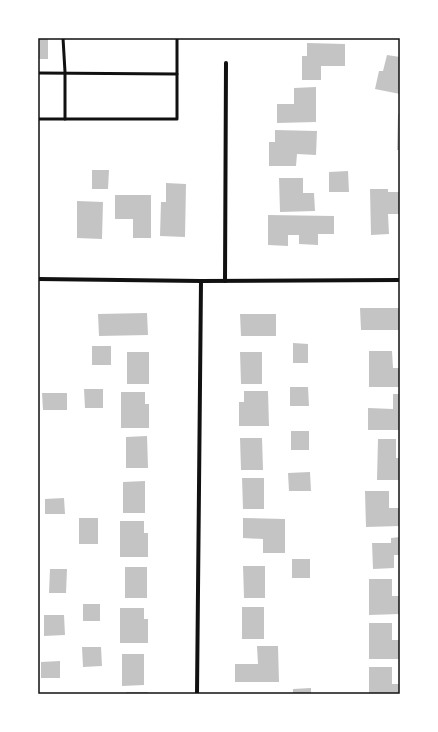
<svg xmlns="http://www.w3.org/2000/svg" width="438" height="732" viewBox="0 0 438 732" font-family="Ubuntu,sans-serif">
  <rect width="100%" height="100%" fill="#fff"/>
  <g fill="#c4c4c4">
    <rect x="38" y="38" width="10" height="21"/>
    <path d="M307,43l38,1v22h-24v14h-19v-24h5z"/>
    <path d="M387,55l13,2v37l-25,-5 4,-18h4z"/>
    <path d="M316,87v35l-39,1v-19h17v-16z"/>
    <path d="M398,114h2v36h-3z"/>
    <path d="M275,130l42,1 -1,24 -19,-1 -1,12h-27v-24h6z"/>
    <path d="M92,170h17l-1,19h-16z"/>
    <path d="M348,171l1,21h-20v-20z"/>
    <path d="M279,178h24v15h11l1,18 -35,1z"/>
    <path d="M166,183l20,1 -1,53 -25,-1 1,-34h5z"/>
    <path d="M370,189h18v3h12v22h-12l1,20 -18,1z"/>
    <path d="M115,195h36v43h-18v-19h-18z"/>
    <path d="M77,201l26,1 -1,37 -25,-1z"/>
    <path d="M268,215l66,1v18h-16v11l-19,-1v-9h-11v11l-20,-1z"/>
    <path d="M360,308h40v22h-39z"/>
    <path d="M147,313l1,22 -49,1 -1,-22z"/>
    <path d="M240,314h36v22h-35z"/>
    <path d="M293,343l15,1v19h-15z"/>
    <rect x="92" y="346" width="19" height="19"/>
    <path d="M369,351h23l1,17h7v19h-31z"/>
    <rect x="127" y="352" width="22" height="32"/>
    <path d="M240,352h22v32h-21z"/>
    <path d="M290,387h18l1,19h-19z"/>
    <path d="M84,389h19v19h-18z"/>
    <path d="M244,391h24l1,35h-30v-24h5z"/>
    <path d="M121,392h24v12h4v24h-28z"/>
    <path d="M42,393h25v17h-24z"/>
    <path d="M393,394h7v36h-32v-22l25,1z"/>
    <rect x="291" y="431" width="18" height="19"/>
    <path d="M147,436l1,32h-22v-31z"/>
    <path d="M240,438h22l1,32h-22z"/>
    <path d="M378,439h18v19h4v22h-23z"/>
    <path d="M310,472l1,19h-22l-1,-18z"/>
    <path d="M242,478h22v31h-21z"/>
    <path d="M145,481v32h-22v-31z"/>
    <path d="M365,491h24v17h11v18l-34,1z"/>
    <path d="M64,498l1,16h-20v-15z"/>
    <rect x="79" y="518" width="19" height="26"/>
    <path d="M243,518l42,1v34h-22v-14l-20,-1z"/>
    <path d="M120,521h24v12h4v24h-28z"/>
    <path d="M400,537v18h-6v13l-21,1 -1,-26h19v-5z"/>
    <rect x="292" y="559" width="18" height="19"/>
    <path d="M243,566h22v32h-21z"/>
    <rect x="125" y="567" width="22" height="31"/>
    <path d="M50,569h17l-1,24h-17z"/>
    <path d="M369,579h23v17h8v18l-31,1z"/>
    <rect x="83" y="604" width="17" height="17"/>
    <rect x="242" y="607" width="22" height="32"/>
    <path d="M120,608h24v11h4v24h-28z"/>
    <path d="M44,615h20l1,20 -21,1z"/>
    <path d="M369,623h23v17h8v19h-31z"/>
    <path d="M257,646h21l1,36h-44v-18h23z"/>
    <path d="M82,647h19l1,19 -19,1z"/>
    <path d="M122,654h22v31l-22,1z"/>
    <path d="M60,661v17h-19v-16z"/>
    <path d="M369,667h23v17h8v10h-31z"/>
    <path d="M311,688v6h-18v-5z"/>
    <rect x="126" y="692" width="22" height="2"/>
  </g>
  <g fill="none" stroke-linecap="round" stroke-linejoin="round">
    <g stroke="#111" stroke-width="3">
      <path d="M63,38l2,34v47"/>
      <path d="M38,73l139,1"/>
      <path d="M38,119h139v-81"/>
    </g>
    <g stroke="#111" stroke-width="4">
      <path d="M38,279l163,2 199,-1"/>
      <path d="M225,281l1,-218"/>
      <path d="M197,694l4,-413"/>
    </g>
  </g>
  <rect width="438" height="732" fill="none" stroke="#ffffff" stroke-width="78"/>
  <rect x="39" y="39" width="360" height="654" fill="none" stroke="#111" stroke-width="1.5"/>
</svg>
